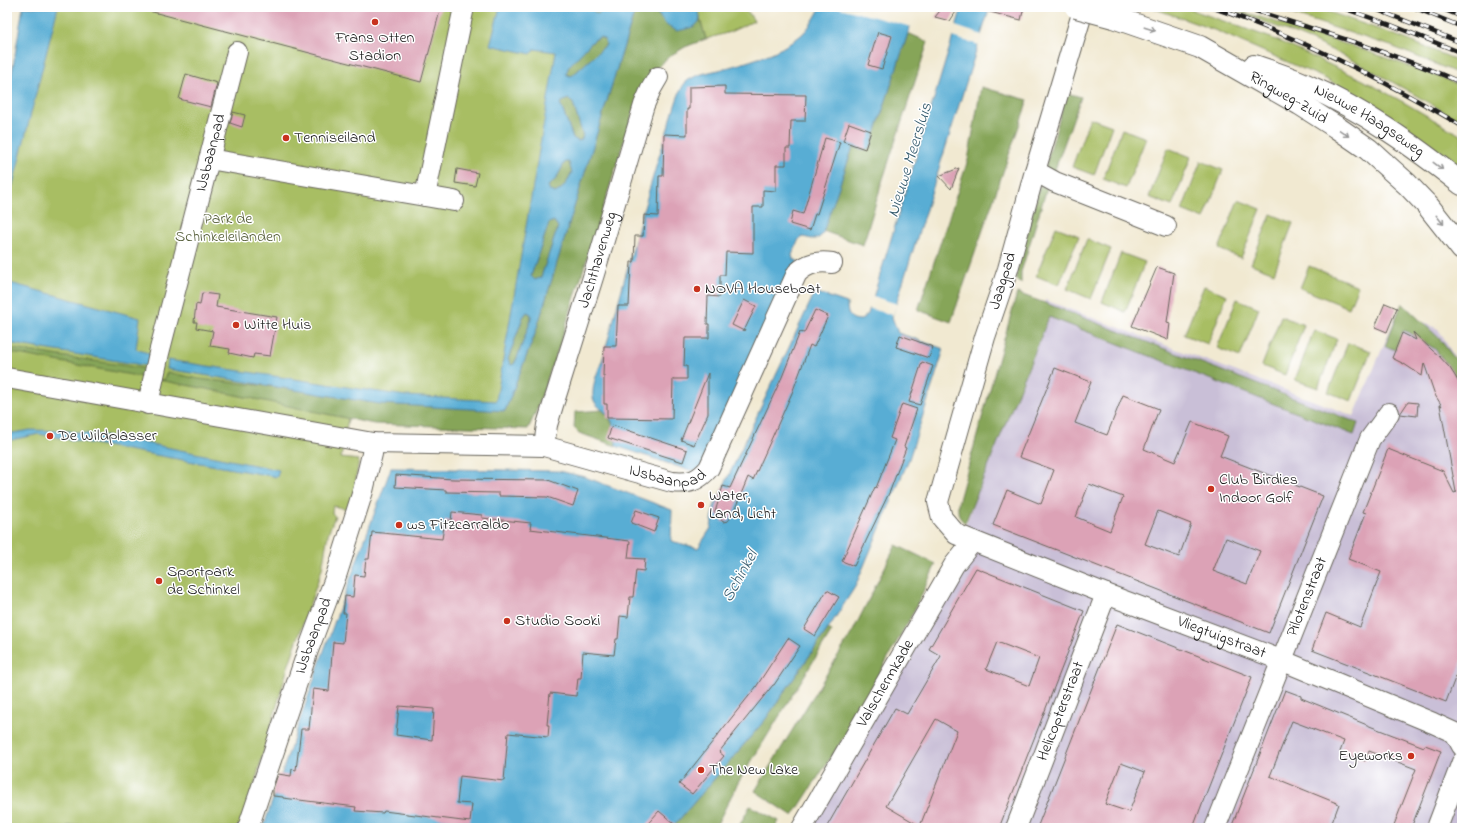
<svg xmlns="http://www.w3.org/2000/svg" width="1469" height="835" viewBox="0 0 1469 835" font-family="'Indie Flower',sans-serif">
  <rect width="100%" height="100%" fill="#fff"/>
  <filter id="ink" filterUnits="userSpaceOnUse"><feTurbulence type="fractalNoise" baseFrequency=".025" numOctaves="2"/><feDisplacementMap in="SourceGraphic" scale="8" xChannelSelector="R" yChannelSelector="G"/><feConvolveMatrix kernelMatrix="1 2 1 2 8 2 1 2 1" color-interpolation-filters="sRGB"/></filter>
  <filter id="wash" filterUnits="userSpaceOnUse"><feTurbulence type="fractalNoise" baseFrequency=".012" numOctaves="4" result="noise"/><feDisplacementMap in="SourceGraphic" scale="16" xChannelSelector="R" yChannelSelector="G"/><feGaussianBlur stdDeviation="0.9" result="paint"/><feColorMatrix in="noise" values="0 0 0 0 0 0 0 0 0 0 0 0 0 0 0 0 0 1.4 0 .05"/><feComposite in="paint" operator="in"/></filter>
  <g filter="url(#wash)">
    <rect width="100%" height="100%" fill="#f1e9d1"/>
    <path fill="#c9bfd7" d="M1045,300l309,116 44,-105 40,18 24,41v455l-1,3h-656l141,-247z"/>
    <g fill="#a8be63" stroke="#626d40">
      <path d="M46,7h567l-95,411 -169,-5 -8,45 18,2 -8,50 -18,-4 -1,7 3,3 -7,18 -6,35 -34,98 -46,161h-235v-670z"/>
      <path d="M697,7h42l10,6 5,8 -24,11 -24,7 -6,-20v-2z"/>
      <path d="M1150,7h34l90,32 89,41 42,23 57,33v35l-47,-36 -58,-39 -31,-17 -109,-48z"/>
      <path d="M1224,7h4l130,41 87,31 17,8v35c-49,-28 -98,-58 -150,-81 -29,-12 -59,-24 -88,-34z"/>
      <path d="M1270,7h45l80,28 67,27v13l-71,-29z"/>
      <path d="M1090,118l22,8 -18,49 -22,-8z"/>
      <path d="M1122,129l24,9 -20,50 -23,-9z"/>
      <path d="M1168,148l23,9 -19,49 -23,-9z"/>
      <path d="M1201,161l22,9 -19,49 -22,-9z"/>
      <path d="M1238,200l23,9 -20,49 -22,-9z"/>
      <path d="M1271,214l22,9 -19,50 -23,-9z"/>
      <path d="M1056,227l23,9 -20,49 -23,-9z"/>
      <path d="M1087,239l24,10 -20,50 -24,-10z"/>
      <path d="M1121,253l24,9 -20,50 -23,-10z"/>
      <path d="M1309,266l49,20 -9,22 -49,-20z"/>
      <path d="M1204,286l23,9 -19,49 -24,-9z"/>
      <path d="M1237,299l22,9 -19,49 -23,-9z"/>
      <path d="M1281,316l23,9 -19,50 -23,-9z"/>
      <path d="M1314,330l23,9 -19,49 -23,-8z"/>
      <path d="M1348,343l23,8 -20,50 -23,-9z"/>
    </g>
    <g fill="#86a559" stroke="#51603a">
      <path d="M636,7l18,2 12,16 32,-3 2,-3 6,20 -21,8 -18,11 -9,10 -24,42 -75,237 -24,67 -7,15 -154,-5 -172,-36 -195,-36v-4l141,21 -2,8 18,3 3,-8 32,7 306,32 30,-77z"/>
      <path d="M908,33l20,9 -45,137 -20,66 -40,-14 30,-84 18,-1z"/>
      <path d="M600,37l5,3 1,5 -33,30 -3,1 -4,-2c1,-10 25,-33 34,-37z"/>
      <path d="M981,87l47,13 -77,222 -33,-12 50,-150z"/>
      <path d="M1067,93l14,4 -28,78 -8,-8z"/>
      <path d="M568,99l5,4 10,33 -2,4 -3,1 -5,-3 -13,-35z"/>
      <path d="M565,162h4l3,11c-4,8 -8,16 -17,20l-5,-2 -2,-4 8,-8z"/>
      <path d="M1040,185l7,3 -26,84v11l-5,-3v-6z"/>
      <path d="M554,221l4,6 -17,50 -6,3 -4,-4 18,-53z"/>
      <path d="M1017,293l28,10 313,120 -4,12 -305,-118 -84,206c-8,-6 -7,-11 -7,-20z"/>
      <path d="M1402,303l37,35 23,30v16l-27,-35 -29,-18h-3l-7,19 -11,-4z"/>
      <path d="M527,312l4,2v6l-14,38 -3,6 -3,1 -3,-6 15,-42z"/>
      <path d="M603,410c10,11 13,21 13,36l-37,-13 -5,-5 1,-16z"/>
      <path d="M896,545l40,19 -23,49 -69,124 -51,79 -38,-25 98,-160z"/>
      <path d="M828,629l4,2 -94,152 -23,45h-43l93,-108z"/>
      <path d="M750,806l29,15 -4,7h-37z"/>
      <path d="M84,824l23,4h-40v-2z"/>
    </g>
    <g fill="#58add4" stroke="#3a6478" fill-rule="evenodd">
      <path d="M23,7h35l-51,201v-106z"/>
      <path d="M500,7h87l11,7 3,-4 -1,-3h36l-101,327 -30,77 -125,-7 -213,-35 1,-9 238,36 90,5 60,-349 -22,-3 -3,5 -41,-9zM600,37l5,3 1,5 -33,30 -3,1 -4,-2 3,-8 25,-26zM568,99l5,4 10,33 -2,4 -3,1 -5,-3 -13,-35zM565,162h4l3,11c-4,8 -8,16 -17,20l-5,-2 -2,-5 8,-7zM554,221l4,6 -17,50 -6,3 -4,-4 18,-53zM527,312l4,2v6l-14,38 -3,6 -3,1 -3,-6 15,-42z"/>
      <path d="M644,7h53c1,3 3,7 3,10 0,11 -15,12 -23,14l-11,-6 -12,-16z"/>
      <path d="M821,7h118l-25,8 -43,131c-5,6 -11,2 -18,1l-31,88c-7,7 -11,3 -20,2l-3,2 -7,16 1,4 5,2 -97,206 -6,4 -10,-2 -69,-23c0,-11 -1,-20 -7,-30 -5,-6 -15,-10 -16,-19 -1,-12 4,-24 9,-36 22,-77 41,-156 66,-233 4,-11 10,-37 17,-45 8,-8 24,-11 34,-13 27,-8 58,-15 81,-34 9,-7 15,-19 21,-29z"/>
      <path d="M962,7h28l-98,310 6,16 46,16 -35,110 -54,128 -27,42 -63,91 -93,108h-409l59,-172 69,-188 168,3 26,6 87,33 -1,31 27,7 13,-20 3,-21 101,-215 32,11c0,11 2,17 14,17l7,-6z"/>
      <path d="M10,283l130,35 -4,31 15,5 -3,12 -141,-23v-48z"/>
      <path d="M30,430l39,1 57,8 153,31 -2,7 -238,-43 -32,7v-7z"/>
    </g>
    <g fill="#f1e9d1">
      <path d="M836,7h105l-5,16 -20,-6 -4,10z"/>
      <path d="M955,26l27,9 -3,10 -27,-8z"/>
      <path d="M872,296l25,8 -4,11 -25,-7z"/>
    </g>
    <g id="blocks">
      <g fill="#dca2b6" fill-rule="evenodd">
        <path d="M149,7h292l-20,75 -272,-71z"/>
        <path d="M943,7h16l-9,14 -15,-4z"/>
        <path d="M986,7h38l-3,13 -35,-9z"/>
        <path d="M878,32l14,4 -10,33 -14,-4z"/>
        <path d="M186,74l31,9 -6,24 -32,-8z"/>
        <path d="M725,86v8l81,1 -1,26h-14l-1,27h-4v17h-10v26l-13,-1v17h-10v46l-27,-1 -1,23h-5v22l-12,-1 -1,28h2v14h-24l-1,28h3v13h-14l-1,40 -65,-1v-14h-3v-28h-1l1,-30h12l2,-40h11l2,-44h3l1,-26h8l1,-21 14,1 1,-40h4l1,-42 23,1v-26h2v-22z"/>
        <path d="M233,112l12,3 -3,12 -12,-4z"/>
        <path d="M849,123l22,8 -6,18 -22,-8z"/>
        <path d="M825,138l15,4 -23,72h-2l-5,16 -20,-6 3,-13 10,3z"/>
        <path d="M959,168l-8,21 -12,-13z"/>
        <path d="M457,169l21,4 -3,13 -20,-3z"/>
        <path d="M1157,267l17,6 -7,49 3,1 -2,17 -36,-14z"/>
        <path d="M202,293l16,2 -2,12 61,10 -7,39 -16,-2 -1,4 -24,-5 1,-4 -20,-3 3,-15 -17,-3 1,-6h-3l2,-18 4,1z"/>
        <path d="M744,300l12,6 -12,25 -12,-6z"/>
        <path d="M1385,303l12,5 -10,24 -12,-5z"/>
        <path d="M815,310l13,6 -14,31 -4,-2 -18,48 -39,87 -5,-3 -16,39 -4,5 -5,1 -8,-10 8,-26 7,2 52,-111 18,-45 4,1z"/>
        <path d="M1413,332l19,18 6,5 12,13 12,19v273l-16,42 -134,-52 14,-37 34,14 21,-55 -33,-13 18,-46 -3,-1 25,-63 55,22 11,22 3,-1h-1l-16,-87 2,1 -7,-11 -11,-32 -2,13 -18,-12 -12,-6 10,-25 14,7z"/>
        <path d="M900,335l33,12 -4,11 -33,-11z"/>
        <path d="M922,362l11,4 -13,39 -11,-3z"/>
        <path d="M1055,368l36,14 -16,41 32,12 16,-40 36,14 -15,40 31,13 17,-40 36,14 -8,20 103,40 -54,137 -276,-108 14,-35 34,14 13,-34 -35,-13zM1089,484l34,13 -13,34 -34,-14zM1158,511l33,13 -12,33 -34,-13zM1226,538l34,13 -13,33 -34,-13z"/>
        <path d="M708,373v41l-14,31 -13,-5z"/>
        <path d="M1408,402l10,1 -1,13 -17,-2z"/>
        <path d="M902,404l15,5 -13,38 2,1 -16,43 -36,75 -12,-5 33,-74 1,1 19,-48 -5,-2z"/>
        <path d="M612,425l75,25 -4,12 -75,-24z"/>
        <path d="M396,475l57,4 95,1 30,11 -5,15 -26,-9 -48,-1v-3l-53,-1v-2l-51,-3z"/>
        <path d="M636,510l23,8 -5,14 -23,-9z"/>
        <path d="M452,512l30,3v3l49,5 -1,6 100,12 -2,17 17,1 -1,12 -8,-1 -3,27h-3l-2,20 -8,-1 -2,23h-2l-2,16 -31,-3 -2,26h-3l-2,18 -26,-3 -3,32h2l-1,12 -40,-4 -4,48 -44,-5 -3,27 15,1 -2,18 -86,-11 -1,2 -28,-2 1,-4 -73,-9v-1l-10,-1v-7l5,-15 13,2 1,-7 4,1 5,-41h8l4,-40 16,2 4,-49 10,1 3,-30h-3l2,-17 8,1 2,-22 9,1 2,-17h3l3,-27 70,7 3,-19 6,1zM399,706l35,3 -2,31 -36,-5z"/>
        <path d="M976,568l108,43 -85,217h-173l69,-120 12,6 34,-58 -12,-7zM997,642l42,16 -10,28 -43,-17zM936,719l21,12 -37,95 -34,-20z"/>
        <path d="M827,590l12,7 -24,39 -11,-7z"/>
        <path d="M1117,624l135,53 -50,127 -9,24h-156zM1121,763l24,9 -16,40 -24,-8z"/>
        <path d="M788,638l12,8 -26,39h-1l-54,67 5,4 -32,38 -13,-10 77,-97z"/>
        <path d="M1285,690l16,6v2l71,29 52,20 1,-2 16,6 -30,77h-10l-7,-3 22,-56 -47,-18 -4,10 -25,-9 4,-11 -52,-20 -22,55 69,28 -9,24h-99z"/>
        <path d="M659,811l20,17h-35z"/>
      </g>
    </g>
  </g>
  <g filter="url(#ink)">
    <use href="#blocks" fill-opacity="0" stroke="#67645b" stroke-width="1"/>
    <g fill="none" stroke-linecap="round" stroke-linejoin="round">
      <defs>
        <g id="minor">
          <path id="s1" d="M1084,7l-49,164 -27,98 -23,68 -47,165 4,16 14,16 17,7 133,53 175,66 152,63 22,10 7,13"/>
          <path d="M209,159l245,42"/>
          <path d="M1035,171l20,11 111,44"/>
          <path d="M425,196l39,-189"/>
          <path id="s2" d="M7,378l366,65 171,3 128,36c17,2 26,-1 37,-14l88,-195c11,-10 21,-12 35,-10"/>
          <path id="s3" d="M148,404l11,-51 78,-301"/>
          <path id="s4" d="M544,446l3,-21 6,-20 41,-131 50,-169 7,-16 7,-12"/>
          <path id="s5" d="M248,828l59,-175 30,-80 26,-82 9,-37 1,-11"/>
          <path id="s6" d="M802,828l152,-263 19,-24"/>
          <path id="s7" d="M1016,828l90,-234"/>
          <path id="s8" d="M1215,828l155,-389 19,-26"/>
          <path d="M1437,828l25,-66"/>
        </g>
        <g id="highway">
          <path id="s9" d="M1113,17l87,30 100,57 36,23 32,22 39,35 21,22 34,43"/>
          <path id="s10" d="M1254,66c18,6 37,12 54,20 56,24 107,61 154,98"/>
        </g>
      </defs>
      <use href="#minor" stroke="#67645b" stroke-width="22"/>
      <use href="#highway" stroke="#67645b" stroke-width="24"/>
      <use href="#minor" stroke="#fff" stroke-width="20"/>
      <use href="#highway" stroke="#fff" stroke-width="22"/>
      <defs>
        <g id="rail">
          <path d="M1211,7c89,30 171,72 251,119"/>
          <path d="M1243,7c74,23 148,45 219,76"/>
          <path d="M1340,7l51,18 71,28"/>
          <path d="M1370,7l92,36"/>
          <path d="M1413,7l49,20"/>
          <path d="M1438,7l24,10"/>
        </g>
      </defs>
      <use href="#rail" stroke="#1c1c1c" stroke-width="4.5"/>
      <use href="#rail" stroke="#fff" stroke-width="3" stroke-dasharray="9" stroke-linecap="butt"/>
      <defs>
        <path id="highway-bridge" d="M1076,7l37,10"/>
      </defs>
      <use href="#highway-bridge" stroke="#67645b" stroke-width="24" stroke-linecap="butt"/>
      <use href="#highway-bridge" stroke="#fff" stroke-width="22"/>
    </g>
    <defs><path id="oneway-shaft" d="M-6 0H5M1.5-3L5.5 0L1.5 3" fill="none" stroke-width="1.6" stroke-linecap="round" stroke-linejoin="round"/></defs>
    <g stroke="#999">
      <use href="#oneway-shaft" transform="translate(1150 29) rotate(18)"/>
      <use href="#oneway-shaft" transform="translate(1344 133) rotate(35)"/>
      <use href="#oneway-shaft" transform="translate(1438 166) rotate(37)"/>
      <use href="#oneway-shaft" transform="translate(1440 220) rotate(51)"/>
    </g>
  </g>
  <g fill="#c8321e" stroke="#fff" stroke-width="1.5">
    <circle cx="375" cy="22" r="4"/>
    <circle cx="286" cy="138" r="4"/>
    <circle cx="697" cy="289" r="4"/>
    <circle cx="236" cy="325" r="4"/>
    <circle cx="50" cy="436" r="4"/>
    <circle cx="1211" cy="489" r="4"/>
    <circle cx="701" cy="505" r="4"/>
    <circle cx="399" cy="525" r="4"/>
    <circle cx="159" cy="581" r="4"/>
    <circle cx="507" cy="621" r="4"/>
    <circle cx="1411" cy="756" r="4"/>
    <circle cx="701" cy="770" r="4"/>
  </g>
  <g text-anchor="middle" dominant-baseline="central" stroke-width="3" stroke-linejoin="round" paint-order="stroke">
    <g font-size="16" fill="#1c1c1c" stroke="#fff" text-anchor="start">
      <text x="375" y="38" text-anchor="middle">Frans Otten<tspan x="375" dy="18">Stadion</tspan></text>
      <text x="294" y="138">Tenniseiland</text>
      <text x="705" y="289">NOVA Houseboat</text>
      <text x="244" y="325">Witte Huis</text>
      <text x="58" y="436">De Wildplasser</text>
      <text x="1219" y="480">Club Birdies<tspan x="1219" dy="18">Indoor Golf</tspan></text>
      <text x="709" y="496">Water,<tspan x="709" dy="18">Land, Licht</tspan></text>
      <text x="407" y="525">ws Fitzcarraldo</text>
      <text x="167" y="572">Sportpark<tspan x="167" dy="18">de Schinkel</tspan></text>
      <text x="515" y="621">Studio Sooki</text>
      <text x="1403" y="756" text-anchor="end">Eyeworks</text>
      <text x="709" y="770">The New Lake</text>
    </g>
    <g font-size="16" fill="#1c1c1c" stroke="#fff">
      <text stroke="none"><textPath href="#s9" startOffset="194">Ringweg-Zuid</textPath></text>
      <text stroke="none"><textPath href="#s10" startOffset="128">Nieuwe Haagseweg</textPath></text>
      <text stroke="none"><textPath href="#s3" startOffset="259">IJsbaanpad</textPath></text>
      <text stroke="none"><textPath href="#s4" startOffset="194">Jachthavenweg</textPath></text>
      <text transform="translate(1003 281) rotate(-73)">Jaagpad</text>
      <text stroke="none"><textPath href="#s2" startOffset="671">IJsbaanpad</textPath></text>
      <text stroke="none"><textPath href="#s8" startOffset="249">Pilotenstraat</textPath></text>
      <text stroke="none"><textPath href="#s5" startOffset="203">IJsbaanpad</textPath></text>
      <text stroke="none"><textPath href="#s1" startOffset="839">Vliegtuigstraat</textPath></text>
      <text stroke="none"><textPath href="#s6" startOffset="167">Valschermkade</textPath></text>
      <text stroke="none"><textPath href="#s7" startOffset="125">Helicopterstraat</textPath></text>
    </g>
    <g font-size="16" fill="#545d38" stroke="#fff">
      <text x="228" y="219">Park de<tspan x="228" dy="18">Schinkeleilanden</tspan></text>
    </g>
    <g font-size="17" font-style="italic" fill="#375d6f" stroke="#fff">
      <text transform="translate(910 160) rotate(-73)">Nieuwe Meersluis</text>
      <text transform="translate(740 576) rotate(-61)">Schinkel</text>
    </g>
  </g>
  <rect width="1469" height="835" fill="none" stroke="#fff" stroke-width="24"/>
</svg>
